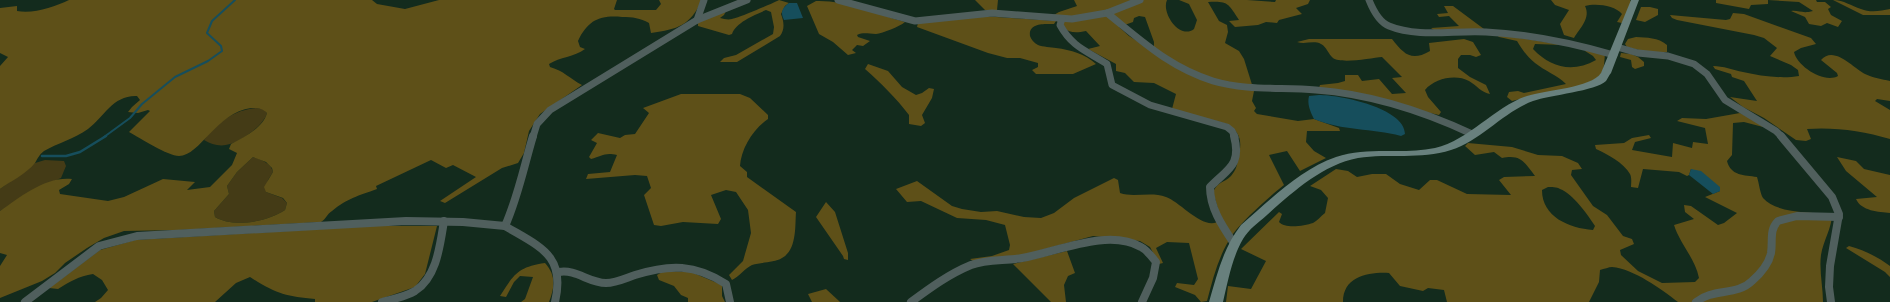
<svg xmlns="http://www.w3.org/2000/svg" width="1890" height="302" viewBox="0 0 1890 302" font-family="Overpass,sans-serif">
  <rect width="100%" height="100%" fill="#132b1d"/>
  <g fill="#443b16">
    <path d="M256,108l8,1 3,4c-3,12 -25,28 -37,31 -9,3 -18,1 -26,-4 14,-18 30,-30 52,-32z"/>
    <path d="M253,157c8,3 18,6 20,15l-5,8 -2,12 16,6 5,5 -2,7c-18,12 -52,18 -70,7l-1,-6 15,-17 -2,-8 10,-14z"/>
    <path d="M45,160l19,1 2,5 -5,12 -30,13 -31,20v-22l35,-26z"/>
  </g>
  <g fill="#5e5018" fill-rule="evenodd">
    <path d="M69,0h303l5,4 28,5 34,-9h178l-3,9 1,1h41l5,-6 -2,-4h43c-12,26 -24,29 -51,33l-2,-10c-9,-5 -16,-6 -27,-6 -22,-2 -34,3 -44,24l2,6 5,2c-11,8 -25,8 -36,15l1,3c14,4 19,11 32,18l-42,29 -11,17 -5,22 -6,10 -16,5 -57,35 -5,-2 36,-24 -23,-12 -7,3 -15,-8 -55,26 1,3c-19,7 -29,9 -45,22 -5,3 -6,8 -11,11l-142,8 -55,1 -20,7 -17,10 -22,15 -10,10 -13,8 -42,17v-32l7,-11 -7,-2v-42c20,-14 46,-35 72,-32l-3,5 -10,6 1,4 48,7 16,-4 39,-18 32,3 -8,8 23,-3 22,-22 5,-12 -8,-4 2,-5c13,-7 32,-16 36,-31 -5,-5 -10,-5 -16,-5 -34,4 -51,48 -72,48 -11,0 -39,-18 -50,-24l21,-21 -2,-1 -10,3 -10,-1 4,-5 8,-7 -3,-4c-24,-1 -32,20 -49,33 -14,10 -30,14 -44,22 -5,4 -6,7 -9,12 -9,11 -24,18 -35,26v-123l8,-9 -8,-4v-45l17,-2v5c17,3 37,-4 52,-11zM253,157l13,5 6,6 1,4 -9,15 2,5 17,6 4,5 -2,7c-18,12 -52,18 -70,7l-1,-6 15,-17 -2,-8 10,-14z"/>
    <path d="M779,0l10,3 -4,3 -4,8c3,8 4,15 -1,22l-43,26h-17l4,-4 12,-3 37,-21 1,-7 -3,-15 -5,-2c-11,5 -30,12 -34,24l-3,1 -31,-9v-3l7,-5 21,-7 -2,4 -4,3c4,1 8,2 12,1 4,0 44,-17 47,-19z"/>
    <path d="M975,0h23l-1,10h-12z"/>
    <path d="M1074,0h93c-6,13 13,40 27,29l3,-9 -8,-16 -10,-4h68l28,2 1,-2h34l-2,4 -12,4 6,6 -23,6 -2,3 -11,-1 -8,3 -23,2 -6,-6 10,-1c-11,-17 -11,-19 -31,-18l11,19 8,4 1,7 -3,11 14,8 5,8 10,32 -2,10 4,7 -2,3 3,3 41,7 16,-2 25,9 1,3h-33l-1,11 8,9 12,7 -26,13 -13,-20 -18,4 15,30c-14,11 -41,35 -51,49 -14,20 -20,44 -26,67l-6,1 -6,-7 -20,-8 2,-4 17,2 4,-6 -9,-36 -22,-1 -11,6 7,15 -4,1 -9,-17 -10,-6 -47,-5 -70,19 -50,6 -3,-2 22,-3 17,-6 1,-5 -5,-20 -19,-5 -29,-2 -36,-17 -14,1 -11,-13 21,-8 35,25 10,3 19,3 16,-1 27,6 17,1 13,-5 20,-15 40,-20 4,2 2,13c14,5 31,-2 46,4 15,5 41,38 55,22l-8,-27c5,-11 11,-9 18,-16 5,-6 6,-10 7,-17 4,-16 4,-26 -11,-35l-55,-15 4,-15 -22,-11 -20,-1 -9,-9 -9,-2v-7l-28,-15 12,-3 -14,-15c-19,4 -21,-2 -34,-15l7,-4 18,-6zM1139,16l6,1 9,25v5l-6,1 -19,-12 -10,-9 14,-5 1,-4z"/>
    <path d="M1551,0h79l1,2 -9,21 -5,-1 5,-8c-7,-9 -27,-11 -37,-8 6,12 -5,22 -11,32l-10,-3 -4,-11 9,-14 -14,-5z"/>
    <path d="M1716,0h100l1,2h8l6,5 -3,2 3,6 11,6 -4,6 -11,-4 -6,3 -12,-2 -4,-7 -14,-6c8,-1 11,3 22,0l-14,-9 -31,-2v4l-17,1 -2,4 -33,-6z"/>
    <path d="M1833,0c11,0 18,6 28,9 9,4 20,2 29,0v6h-27z"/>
    <path d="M816,1c29,-1 61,13 89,21 -6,5 -22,11 -29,12 -8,0 -12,-2 -19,1l1,2 12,4 -7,5 -6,-1 -5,5 4,3 -8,2 -15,-13 -14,-8 -12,-28z"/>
    <path d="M1444,6h9l31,23 -50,1 -3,-2 28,-2 -10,-10 -10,1 -2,-3 11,-1z"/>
    <path d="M1641,7h9l8,2v6l-13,7 -9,-2z"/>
    <path d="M1733,13l11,1 67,24 5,6 -15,4 -7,4c3,14 30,32 44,24l-1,-3 -16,-13c13,-15 32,8 44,14 8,4 17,5 25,7v20l-13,-2 -2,2 15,9v29c-27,-8 -55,-12 -83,-10l4,10 -5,2 -10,-1 -32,-22 -21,-11 -13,-10 27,4 -13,-20 -12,-4 -1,-3 -16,-5 -2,-3c10,0 20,4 30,6 17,4 39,7 56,4l-1,-6 -7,-5 -21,-9 7,-8 -13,-10 -10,-3 -77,-15 -5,-2 -2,-3 56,5 4,-1z"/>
    <path d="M982,16l74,5 -2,3c-8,0 -26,-2 -24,12 1,3 4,7 8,9 5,2 13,2 18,3 15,2 29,6 40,16l-23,10h-37l-4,-4 6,-3v-4l-18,-5h-13l-19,-5 -71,-26 1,-4z"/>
    <path d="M1496,34l67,11 -28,-1 -2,5c18,19 40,24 63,11l-3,-4 -8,-5 3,-1 17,4c-1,8 0,18 -7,23 -14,12 -66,19 -86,24l-5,-4 2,-5 9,-1 6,2 42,-9c-9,-9 -21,-13 -31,-21 -8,-6 -13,-14 -18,-22l-18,-4z"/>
    <path d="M1636,37c11,1 22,0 31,8v7h-20l-20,-5 -2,-3 3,-5z"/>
    <path d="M1309,39h83c12,15 19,23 38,12l-1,-8 35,-4 9,3 8,13 -5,2 -6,-2h-9l-3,4v9l12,9 16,8 4,9c-8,-1 -14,-9 -21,-13 -13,-7 -34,-3 -44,9l3,7 13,15 -2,3 -120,-27 1,-3 18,-2 7,-2v-6h13l4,6 17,-2 13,15 14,-1 -14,-15 10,-1 -20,-20c-10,1 -41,7 -49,1 -5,-4 -6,-11 -12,-14 -8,-4 -16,1 -24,-2z"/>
    <path d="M1621,53l10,1 7,3 6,5v4l-9,3 -3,-2 -1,-7 -11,-3z"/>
    <path d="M868,64l20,7 14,16 14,8 6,-2 7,-5 5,1 -2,9 -10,17 3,8 -4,3 -12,-2v-9c-13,-17 -28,-32 -44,-46z"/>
    <path d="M681,94h59l10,4 18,17v4c-15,10 -27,30 -28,47l7,6v5l49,35c-1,14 1,38 -14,46 -8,5 -21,4 -30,7 -7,3 -13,12 -20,15l-3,-5 14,-14 8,-28 -3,-23 -12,-18 -10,-2 -15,5 10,24 -3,5 -35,-2 -22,4 -7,-1 -10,-30 7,-7 -4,-12 -12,-1 -49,4 2,-5 22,-2 7,-17c-12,-3 -15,1 -26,4l-2,-2 8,-14 -6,-3 7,-7 22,5 5,-3 10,-1 14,-21 -6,-5z"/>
    <path d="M1740,113l20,10 3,4 -19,-5 -11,1 -1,32 -5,6c4,15 17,14 30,16 2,6 3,16 6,21 14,16 49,14 69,16 0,14 -9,27 -11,41 -2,15 2,32 2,47h-145c-17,-13 -44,-33 -66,-35 -3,0 -8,2 -12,3l-1,12 -10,20h-142l-3,-12 -16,-2 -5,3 -23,-5 -11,-13c-20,-1 -46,3 -46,29h-117l2,-16 23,3 15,-28 -25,-12 38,-37 3,2 -3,8c6,7 25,4 34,1 4,-2 8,-7 12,-10l3,-15 -7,-8 -11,-4 26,-17 12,2 9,6 15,-3h14l14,10 19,6 11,-10h7l30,14 44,1 -12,-15 5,-3 31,-1c-11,-14 -14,-22 -33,-18l-8,-6 -19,3 -10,-9 3,-3 44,4 26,8 24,1 16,7 4,6 -10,1 -1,5 22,31 14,9 16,21 9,3 2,5 -14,6 1,5 17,16 24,12 33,-1 4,-4c-4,-20 -19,-34 -25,-53l20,-6 -9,-7 -1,-7 7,1 27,19 6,-2 13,-10 -32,-16 15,-6 -29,-22 -2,6 -2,1 -8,-4 -36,-3 -5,19 -7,-1c0,-3 1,-9 -1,-13 -6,-11 -23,-20 -34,-25l-1,-4 29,-2 8,-5 17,-3 2,3 -16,4 -3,8 40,7 1,-14 19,5 1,-6 15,2 -3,-16 -28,-7 5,-3 24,1zM1548,187c3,0 9,0 12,2 13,5 28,26 35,37l-2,4c-24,-2 -51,-13 -51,-40z"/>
    <path d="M1837,157l19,4 8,8 26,6v38c-11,-1 -29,-2 -34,-14l21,-2 -31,-26z"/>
    <path d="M826,202l9,10 13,41v7l-4,-1 -1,-3 -27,-39z"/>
    <path d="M371,226h66l-12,48 -10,13 -43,15h-57v-3c-28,-2 -41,-6 -65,-22l-14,6 -21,19h-120l6,-4 7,-8 -6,-10 -9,-6c-14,2 -24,8 -35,15l-9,-1 51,-38 35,-10z"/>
    <path d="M1849,246c15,4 29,11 41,20v11l-5,-5 -39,-24z"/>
    <path d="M1067,251l8,22 -7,3 -4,9 2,17h-15l-38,-38z"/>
    <path d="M545,263c11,12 10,24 4,39h-28l4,-3 8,-22 -13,-1 -6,6 -8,15 -6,-1c14,-22 18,-29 45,-33z"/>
    <path d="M664,271l27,1 31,13v11l3,6h-37v-4l-7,-3 -7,-9 -15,-6 -2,-5z"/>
    <path d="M826,289l13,12 1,1h-28l-4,-8z"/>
  </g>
  <g fill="#164e5c">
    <path d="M789,3h8l6,15 -19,2c-4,-8 -2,-12 5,-17z"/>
    <path d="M1319,95c21,0 86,13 86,39l-4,2c-29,-8 -59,-5 -87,-17 -4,-8 -7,-15 -5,-23z"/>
    <path d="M1691,169l10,2 19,16v4l-7,3 -24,-19z"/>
  </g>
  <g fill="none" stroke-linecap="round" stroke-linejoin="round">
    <path stroke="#164e5c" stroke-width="2" d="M104,137l26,-19 12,-14 33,-27 33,-16 14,-10 -1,-5 -14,-13 5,-12 23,-21"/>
    <path stroke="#164e5c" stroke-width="2.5" d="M42,156h24l14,-4 26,-16"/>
    <g stroke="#505f5d" stroke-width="7">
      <path d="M838,0l77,21 77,-8 80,6 35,-6 33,-13"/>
      <path d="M1369,0c4,10 10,22 20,26 29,12 66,4 97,6 43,2 86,11 128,23"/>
      <path d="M1107,13c35,28 62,54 106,68 34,10 68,6 103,9 54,4 107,21 156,44"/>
      <path d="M1062,19l-2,6c12,22 27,26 47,39l5,21 38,20 77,22 5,4 3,6"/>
      <path d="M697,20l50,-20"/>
      <path d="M1617,47l21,6 30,3 26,8 13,10 18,26 51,31 6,6"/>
      <path d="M533,137l4,-13 13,-14 147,-90 7,-20"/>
    </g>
    <g stroke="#505f5d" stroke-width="8">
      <path d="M533,136c-9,30 -15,61 -28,90 35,21 61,29 50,76"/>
      <path d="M1234,136c8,30 -7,33 -24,51 0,22 13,40 25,58"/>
      <path d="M1781,136l51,61 7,17 -9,52 -1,21 2,15"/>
      <path d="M559,272c17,-3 30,11 47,11 10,0 20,-5 29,-8 35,-11 60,-11 91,9l4,18"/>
      <path d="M25,302l74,-56 38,-10 269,-15 57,1 42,4"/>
      <path d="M382,302c11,-3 23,-5 33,-11 22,-14 25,-46 29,-70"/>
      <path d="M911,302c19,-14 38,-28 60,-37 16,-6 34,-4 51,-7 35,-6 86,-30 119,-11 6,3 11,10 15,15l-3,16 -11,24"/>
      <path d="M1696,302c17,-14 41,-6 56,-21 8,-7 17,-18 19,-28 2,-12 -2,-23 7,-32l19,-5 42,1"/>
    </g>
    <path fill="#68807d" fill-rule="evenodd" d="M1631,0h8l-28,73c-2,2 -3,5 -5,8 -10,10 -56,14 -73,20 -30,11 -51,39 -82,49 -31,10 -62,3 -93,8 -36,7 -65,34 -91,57 -9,8 -18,14 -24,24 -11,19 -15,42 -20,63h-14c8,-27 14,-54 32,-77 29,-25 58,-55 95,-68 32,-11 67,-2 99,-9 35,-8 59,-41 92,-52 18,-6 64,-8 74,-23z"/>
  </g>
</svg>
